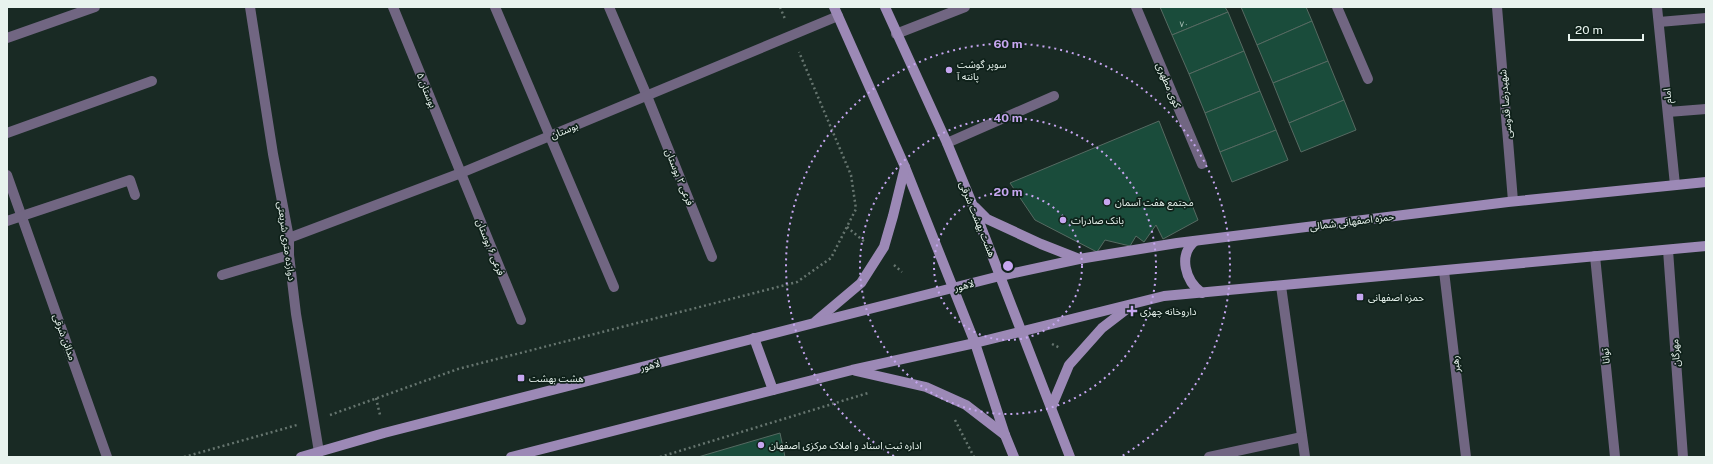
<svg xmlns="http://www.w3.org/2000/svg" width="1713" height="464" viewBox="0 0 1713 464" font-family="'Public Sans','Noto Sans Arabic',sans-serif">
  <rect width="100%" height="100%" fill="#192a24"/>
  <g fill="#1a4c3b" stroke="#566a62">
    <path d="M1160,7h65l3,5 -56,23z"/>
    <path d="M1241,7h65l6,14 -55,24z"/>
    <path d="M1228,12l16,39 -55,23 -17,-39z"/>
    <path d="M1312,21l16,40 -55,22 -16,-38z"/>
    <path d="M1244,51l16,40 -55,22 -16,-39z"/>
    <path d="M1328,61l16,39 -55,23 -16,-40z"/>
    <path d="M1260,91l16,39 -56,22 -15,-39z"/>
    <path d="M1344,100l12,30 -55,22 -12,-29z"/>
    <path d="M1159,121l39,99 -35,19 -7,-14 -12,17 -8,-6 -6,10 -25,-6 -8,12 -62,-32 -25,-37z"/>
    <path d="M1276,130l12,30 -56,22 -12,-30z"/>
    <path d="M780,433l5,24h-87z"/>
  </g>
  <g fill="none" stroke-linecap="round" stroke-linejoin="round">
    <g stroke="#66756f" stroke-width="2.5" stroke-dasharray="2 3" stroke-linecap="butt">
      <path d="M780,7l5,12"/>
      <path d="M847,227l19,16"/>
      <path d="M894,265l8,7"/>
      <path d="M1052,344l8,4"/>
      <path d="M376,398l4,17"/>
      <path d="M330,415l128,-46 339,-87 34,-24 25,-49 -5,-34 -52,-123"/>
      <path d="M955,420l19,37"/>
      <path d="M184,457l113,-32"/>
      <path d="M660,457l208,-64"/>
    </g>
    <g stroke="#716682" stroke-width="10">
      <path d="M250,7l23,147 16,84v17l7,59 23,138"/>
      <path d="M393,7l128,313"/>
      <path d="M495,7l119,280"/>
      <path d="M609,7l38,89 65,161"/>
      <path d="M1136,7l66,157"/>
      <path d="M1337,7l31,72"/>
      <path d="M1497,7l16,194"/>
      <path d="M1657,7l18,178"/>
      <path d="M1659,22l47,-4"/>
      <path d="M896,34l69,-27"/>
      <path d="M7,38l88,-31"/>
      <path d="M1668,112l38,-3"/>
      <path d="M7,133l145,-52"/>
      <path d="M947,143l107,-47"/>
      <path d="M7,175l100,282"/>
      <path d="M7,221l123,-41 5,15"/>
      <path d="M289,238l172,-65 377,-157"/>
      <path d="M1668,250l15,207"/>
      <path d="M1595,256l20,201"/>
      <path d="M1444,271l22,186"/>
      <path d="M222,275l67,-20"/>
      <path d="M1281,286l24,171"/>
      <path d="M1209,457l93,-20"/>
    </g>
    <g stroke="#9c89b6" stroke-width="10">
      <path d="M834,7l71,160 70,176 30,92 9,22"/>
      <path d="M885,7l62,136 24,58 99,256"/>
      <path d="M975,207l12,12 54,25 38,15"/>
      <path d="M1195,241c-17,14 -10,40 7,52"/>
      <path d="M816,321l45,-38 23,-36 9,-31 12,-49"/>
      <path d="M754,338l19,52"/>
      <path d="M856,371l70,16 40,18 39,30"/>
      <path d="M1051,408l18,-43 33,-37 30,-23"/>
      <path d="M301,457l83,-24 430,-110 186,-47 79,-17 98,-16 331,-41 198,-20"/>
      <path d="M511,457l341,-87 123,-27 189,-47 542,-50"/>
    </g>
  </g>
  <g fill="none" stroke="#c6a6f0" stroke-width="2" stroke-dasharray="2 4">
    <circle cx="1008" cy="266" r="74"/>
    <circle cx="1008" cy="266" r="148"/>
    <path d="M894 456A222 222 0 1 1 1122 456"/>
  </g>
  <g fill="#c6a6f0" stroke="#0f211a" stroke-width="1.5">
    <circle cx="949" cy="70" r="4"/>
    <circle cx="1107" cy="202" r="4"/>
    <circle cx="1063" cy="220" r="4"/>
    <rect x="1356" y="293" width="8" height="8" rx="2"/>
    <path d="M1130 305h4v4h4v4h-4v4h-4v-4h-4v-4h4z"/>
    <rect x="517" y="374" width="8" height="8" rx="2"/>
    <circle cx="761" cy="445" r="4"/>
  </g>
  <g text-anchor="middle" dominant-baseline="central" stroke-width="3.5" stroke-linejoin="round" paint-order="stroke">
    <g font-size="8" fill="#b4c9c1">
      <text x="1184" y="24">۷۰</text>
    </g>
    <g font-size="10" fill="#e8f3ee" stroke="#0f211a" text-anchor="start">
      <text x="957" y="64">سوپر گوشت<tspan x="957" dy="12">پانته آ</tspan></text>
      <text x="1115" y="202">مجتمع هفت آسمان</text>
      <text x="1071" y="220">بانک صادرات</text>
      <text x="1368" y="297">حمزه اصفهانی</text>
      <text x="1140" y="311">داروخانه چهری</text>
      <text x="529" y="378">هشت بهشت</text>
      <text x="769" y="445">اداره ثبت اسناد و املاک مرکزی اصفهان</text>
    </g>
    <g font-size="10" fill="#e8f3ee" stroke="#0f211a">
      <text transform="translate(1169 85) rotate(67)">کوی مطهری</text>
      <text transform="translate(427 90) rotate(68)">بوستان ۵</text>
      <text transform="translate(1667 96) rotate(-96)">امام</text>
      <text transform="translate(1505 104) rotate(-95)">شهیدرضا قدوسی</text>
      <text transform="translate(564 130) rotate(-22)">بوستان</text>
      <text transform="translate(680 177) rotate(68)">فرعی ۲ بوستان</text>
      <text transform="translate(978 219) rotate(68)">هشت بهشت شرقی</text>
      <text transform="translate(1352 221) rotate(-7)">حمزه اصفهانی شمالی</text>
      <text transform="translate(287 241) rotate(82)">دوازده متری شریعتی</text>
      <text transform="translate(491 247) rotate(68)">فرعی ۶ بوستان</text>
      <text transform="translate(964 285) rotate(-14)">لاهور</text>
      <text transform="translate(65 337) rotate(70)">مدائن شرقی</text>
      <text transform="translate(1675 353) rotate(-94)">مهرگان</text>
      <text transform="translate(1605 356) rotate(-96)">توانا</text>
      <text transform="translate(1455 364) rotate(-97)">رهبر</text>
      <text transform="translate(650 365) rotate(-14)">لاهور</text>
    </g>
  </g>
  <circle cx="1008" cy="266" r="6" fill="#c6a6f0" stroke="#0f211a" stroke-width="2"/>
  <g font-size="12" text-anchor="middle" font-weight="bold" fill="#c6a6f0" stroke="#0f211a" stroke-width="3.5" stroke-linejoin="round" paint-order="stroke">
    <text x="1008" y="48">60 m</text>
    <text x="1008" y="122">40 m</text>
    <text x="1008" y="196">20 m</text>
  </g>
  <rect width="1713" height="464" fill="none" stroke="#e8f3ee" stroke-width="16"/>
  <path d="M1569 34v6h74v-6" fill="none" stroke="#e8f3ee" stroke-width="2"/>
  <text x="1575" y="34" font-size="12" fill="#e8f3ee" stroke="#0f211a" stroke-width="3" paint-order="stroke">20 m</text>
</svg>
